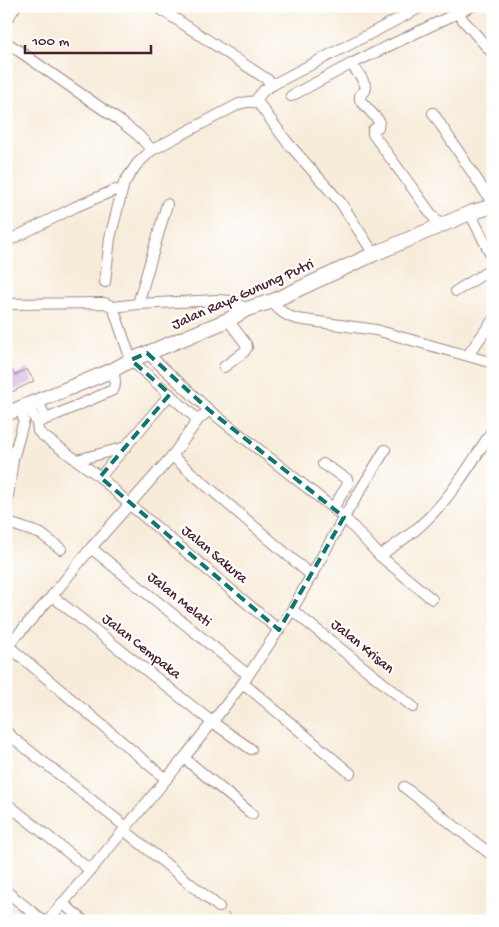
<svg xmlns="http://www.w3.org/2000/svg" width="499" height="927" viewBox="0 0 499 927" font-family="'Gochi Hand',sans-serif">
  <rect width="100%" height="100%" fill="#fff"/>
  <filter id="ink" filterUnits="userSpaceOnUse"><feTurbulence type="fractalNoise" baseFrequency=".02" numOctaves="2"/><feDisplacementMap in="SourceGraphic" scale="10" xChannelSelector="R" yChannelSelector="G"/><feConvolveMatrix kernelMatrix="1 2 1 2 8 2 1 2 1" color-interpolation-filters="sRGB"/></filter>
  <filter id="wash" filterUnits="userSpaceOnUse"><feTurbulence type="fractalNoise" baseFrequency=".0096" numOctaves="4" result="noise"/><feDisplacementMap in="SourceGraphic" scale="20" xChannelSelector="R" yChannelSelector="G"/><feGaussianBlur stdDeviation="1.12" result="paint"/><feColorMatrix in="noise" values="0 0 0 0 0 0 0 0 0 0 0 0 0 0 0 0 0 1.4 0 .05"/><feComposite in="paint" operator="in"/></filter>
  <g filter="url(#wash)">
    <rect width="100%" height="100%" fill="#f7ecda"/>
    <g id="blocks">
      <path fill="#bd99d9" d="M6,360l9,15 12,-6 7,12 -28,14z"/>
    </g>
  </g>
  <g filter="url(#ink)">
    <use href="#blocks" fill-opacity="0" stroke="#a08682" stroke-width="1"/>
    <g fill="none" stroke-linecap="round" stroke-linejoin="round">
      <defs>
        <g id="minor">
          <path d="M156,6l118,78"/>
          <path d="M457,13l36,41"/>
          <path d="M6,21l10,-15"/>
          <path d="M6,42l114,79 18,14 14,15"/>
          <path d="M351,64l10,13 5,10 -1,4 -5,4v5l19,21 -1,6 -5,3v4l67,92"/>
          <path d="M291,96l60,-32 121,-58"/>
          <path d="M255,101l9,-11 10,-6 149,-78"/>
          <path d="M433,113l60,91"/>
          <path d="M470,213l22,44 1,5"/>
          <path d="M6,242l69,-35 40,-17"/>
          <path d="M105,282l5,-44 14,-55 13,-19 15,-14 87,-46c7,-2 13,-4 20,0l28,38 54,61 33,51"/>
          <path d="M456,291l34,-21 3,-8"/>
          <path d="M273,301c5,10 13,15 24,18l79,11 117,33"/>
          <path d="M6,304l99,-1 8,4 25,-3 80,-4 13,1 16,8"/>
          <path d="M138,304l29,-100"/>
          <path d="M113,307l18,53 67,60"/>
          <path d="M147,353l62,57 135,107 36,39 52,43"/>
          <path d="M468,355l25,-35"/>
          <path d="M224,367l20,-15 3,-5 -1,-3 -18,-24"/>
          <path d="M113,370c1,6 4,14 0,20l-76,33 1,8 4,4 58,42 29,27 150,126"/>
          <path d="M38,401l8,18"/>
          <path d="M28,405l9,18"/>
          <path d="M172,456l140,120"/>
          <path d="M77,460l49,-13"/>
          <path d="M323,464l24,15 1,4 -1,3 -14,22"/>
          <path d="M100,477l70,-83"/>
          <path d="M6,510l7,-51 11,-39 -4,-12"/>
          <path d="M6,522l35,12 20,15"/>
          <path d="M91,548l157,127"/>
          <path d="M380,556c13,-10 28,-19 40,-30 30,-27 52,-63 73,-97"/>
          <path d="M52,596l160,126 39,27"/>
          <path d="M292,610l121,97"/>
          <path d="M6,644l160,135"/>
          <path d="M6,648l46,-52 39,-48 81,-92 26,-36 11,-10"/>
          <path d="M243,683l107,90"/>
          <path d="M6,731l7,7 113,89"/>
          <path d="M184,758l68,56"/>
          <path d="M404,787l89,69"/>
          <path d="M6,803l84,67"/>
          <path d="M124,830l95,77"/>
          <path d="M6,891l37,30"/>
          <path d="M62,903l22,18"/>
          <path d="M48,921l136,-163 59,-75 49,-73 52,-93 41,-67"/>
        </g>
        <path id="major" d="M6,414l107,-44 18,-10 97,-40 19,-11 26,-8 101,-47 96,-41 23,-7"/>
      </defs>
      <use href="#minor" stroke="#a08682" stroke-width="12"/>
      <use href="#major" stroke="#a08682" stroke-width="16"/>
      <path stroke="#a08682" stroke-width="1" stroke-dasharray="4 4" stroke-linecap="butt" d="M227,913l12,8"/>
      <use href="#minor" stroke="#fff" stroke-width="10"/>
      <use href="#major" stroke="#fff" stroke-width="14"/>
    </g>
  </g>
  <path fill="none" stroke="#0f766e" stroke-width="4" stroke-dasharray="10 6" stroke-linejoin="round" d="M147,353l62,57 135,107 -65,113 -179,-153 70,-83 -39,-34z"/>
  <g text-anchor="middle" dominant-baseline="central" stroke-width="4.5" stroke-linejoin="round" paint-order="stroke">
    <g font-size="15" fill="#4a1f2b" stroke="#fff">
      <text transform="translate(243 295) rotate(-24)">Jalan Raya Gunung Putri</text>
      <text transform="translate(214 555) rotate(40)">Jalan Sakura</text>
      <text transform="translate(179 600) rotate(39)">Jalan Melati</text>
      <text transform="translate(141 647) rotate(38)">Jalan Cempaka</text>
      <text transform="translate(362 647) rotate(39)">Jalan Krisan</text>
    </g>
  </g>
  <rect width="499" height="927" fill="none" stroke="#fff" stroke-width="25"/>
  <path d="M25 45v8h126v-8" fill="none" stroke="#4a1f2b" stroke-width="2.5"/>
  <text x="32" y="45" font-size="15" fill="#4a1f2b" stroke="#ffffff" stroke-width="4" paint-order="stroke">100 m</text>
</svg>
